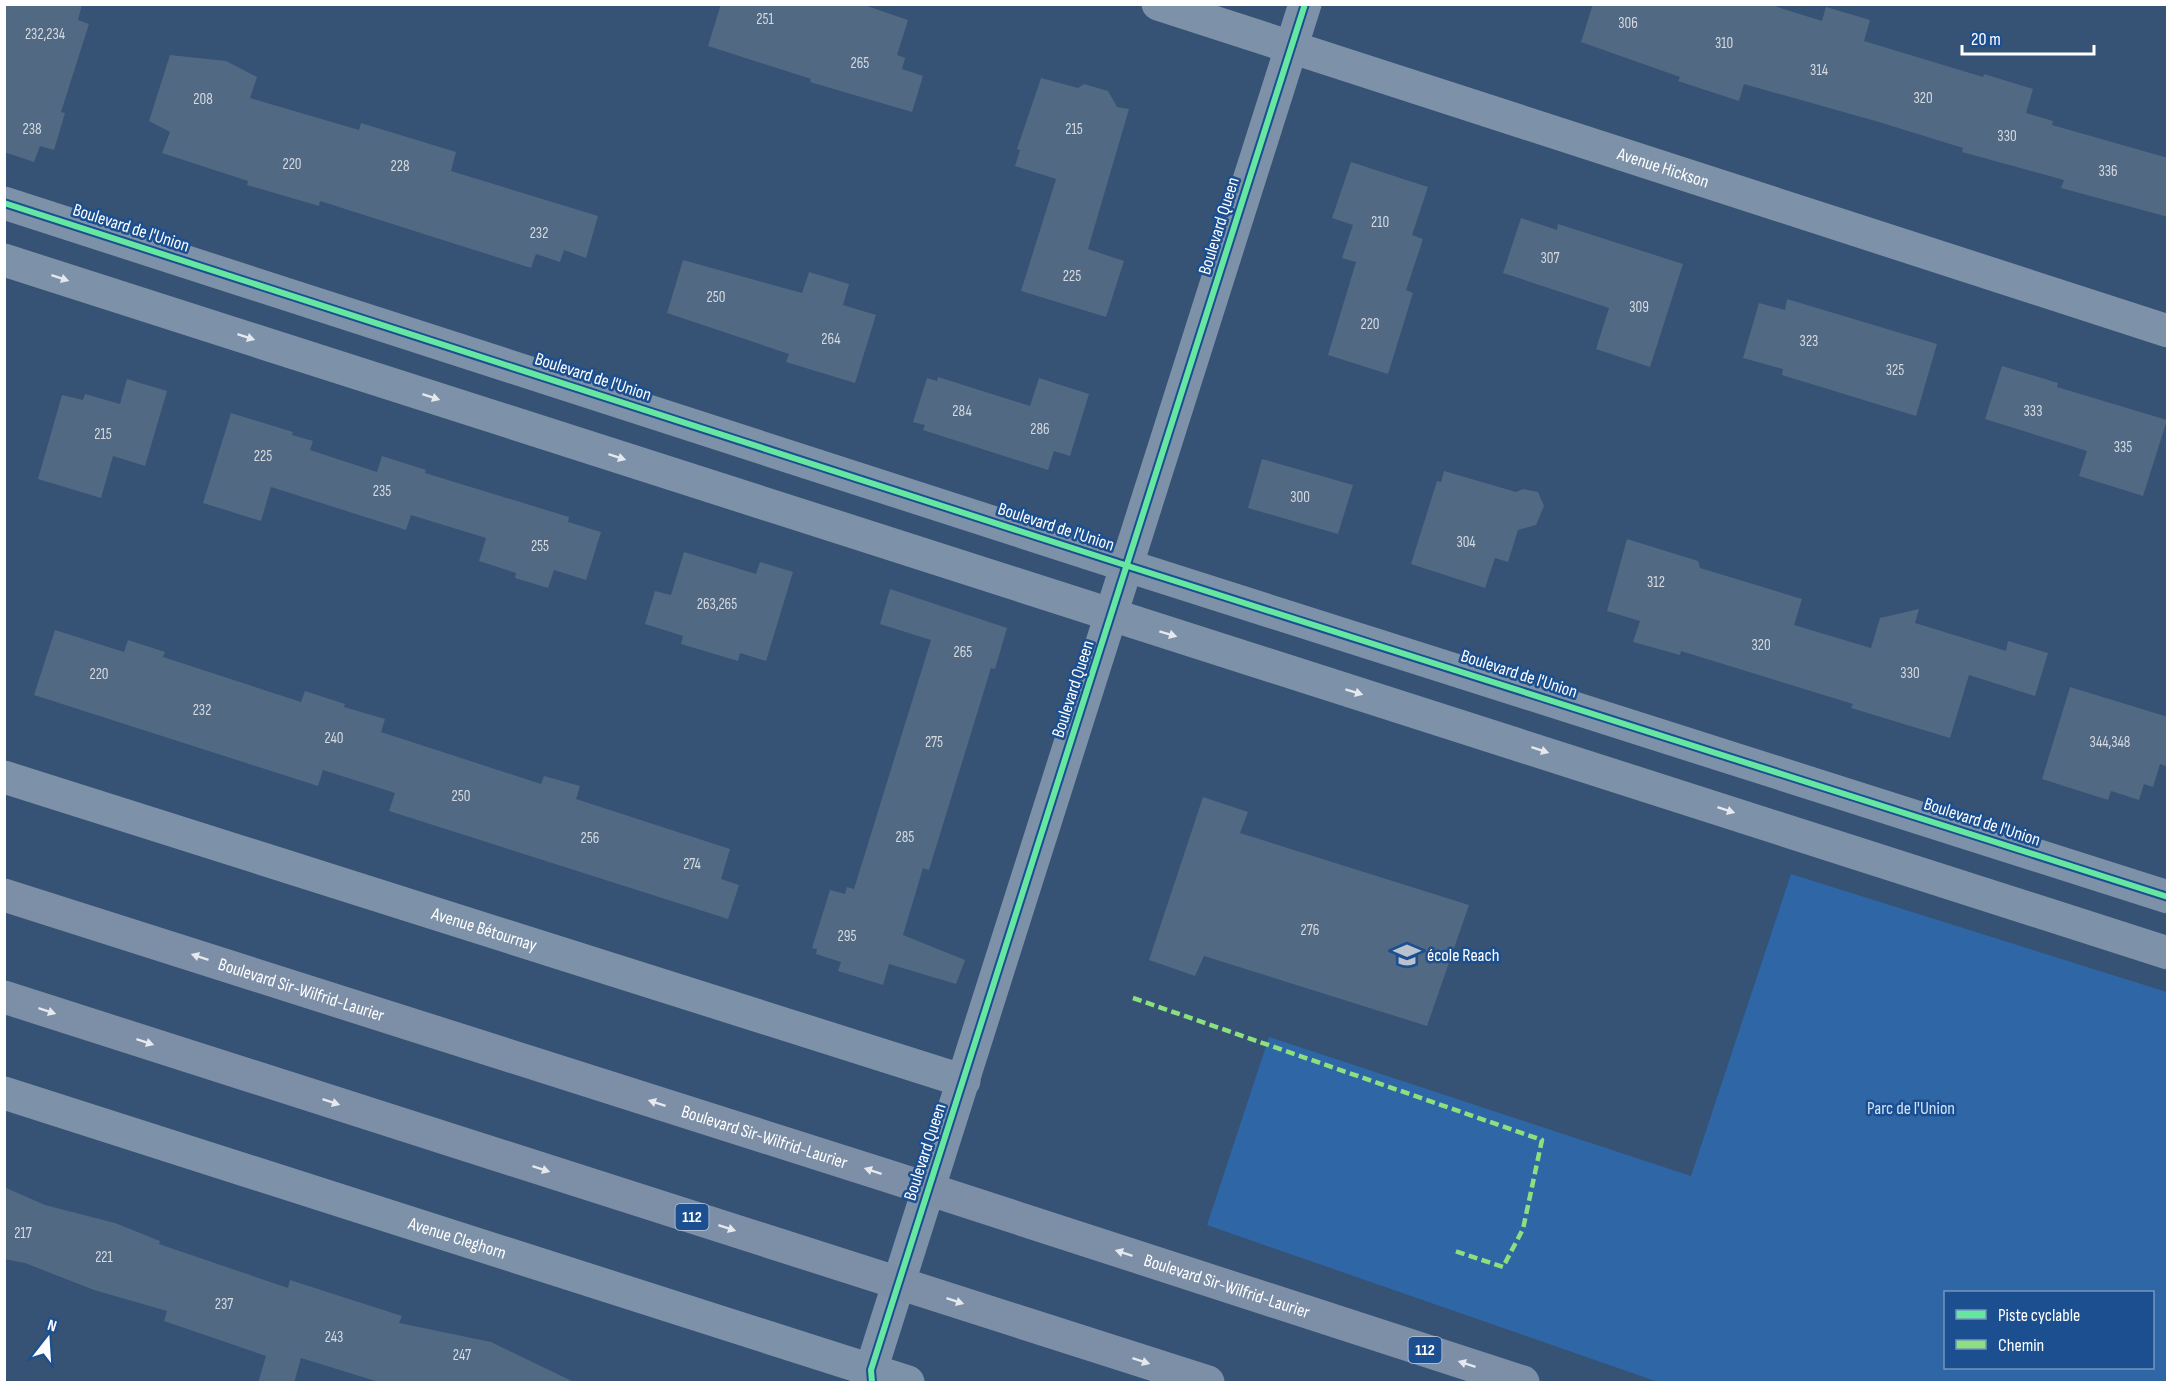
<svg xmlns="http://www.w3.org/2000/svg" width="2172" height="1387" viewBox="0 0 2172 1387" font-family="'Sofia Sans Condensed',sans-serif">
  <rect width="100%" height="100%" fill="#365274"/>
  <path fill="#2f66a5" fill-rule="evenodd" d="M1791,874l376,118v390h-509l-451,-157 62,-188 422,139zM1946,1292h206v76h-206z"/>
  <g fill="#526984">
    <path d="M4,4h78l-4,16 11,4 -28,88 4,1 -11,37 -14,-4 -6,16 -30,-10z"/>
    <path d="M721,4h140l47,16 -11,35 8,3 -3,11 21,7 -11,36 -102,-30 1,-3 -103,-33z"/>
    <path d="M1593,4h175l54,17 4,-14 44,13 -6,21 119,36 1,-3 49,15 -7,24 27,8 -1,4 116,33v59l-107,-29 3,-8 -102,-28 1,-4 -84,-26 -135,-38 -5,17 -61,-20 2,-4 -99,-35z"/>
    <path d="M170,55l56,6 31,16 -7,21 109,32 2,-7 95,29 -5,19 147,45 -12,42 -22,-8 -4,12 -24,-8 -5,14 -211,-67 -1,5 -72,-21 1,-4 -86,-28 8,-21 -21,-11z"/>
    <path d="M1041,78l37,10 6,-4 24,7 9,16 12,2 -41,140 36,12 -18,56 -85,-26 35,-112 -41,-13 5,-16 -3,-1z"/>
    <path d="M1351,162l77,25 -16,48 11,4 -17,51 7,3 -25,81 -60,-19 28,-93 -14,-4 11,-33 -21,-7z"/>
    <path d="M1521,218l36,12 1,-6 125,40 -33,103 -54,-18 13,-41 -106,-35z"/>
    <path d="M683,260l119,33 7,-21 40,12 -6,21 33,10 -21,68 -69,-21 3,-8 -122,-41z"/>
    <path d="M1787,299l150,45 -21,72 -134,-41 1,-6 -40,-11 16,-55 26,7z"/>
    <path d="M2002,366l56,17 -1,4 110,33 -24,76 -64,-20 8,-25 -102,-32z"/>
    <path d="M938,377l92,29 9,-28 50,16 -19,62 -16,-5 -6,19 -125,-40 2,-5 -12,-3 14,-44 10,3z"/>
    <path d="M127,379l40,12 -22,75 -32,-10 -12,42 -63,-19 24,-84 21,5 2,-6 35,10z"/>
    <path d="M231,413l62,19 -1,3 21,6 -3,9 67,22 5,-16 44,14 -1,3 144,44 -1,5 33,10 -15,48 -32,-10 -6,18 -33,-10 1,-5 -37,-12 7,-23 -75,-23 -5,15 -135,-43 -10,34 -58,-18z"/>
    <path d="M1262,459l91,26 -15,49 -90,-26z"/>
    <path d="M1444,471l72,21 7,-3 15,3 6,14 -8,19 -18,5 -10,32 -13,-4 -10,30 -74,-24 26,-83 4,1z"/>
    <path d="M1627,539l71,22 2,7 102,31 -8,26 77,23 9,-30 39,-9 -4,14 91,28 2,-10 40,12 -13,43 -66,-21 -19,63 -99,-30 2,-4 -172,-53 -1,4 -47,-13 7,-21 -33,-10z"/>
    <path d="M684,552l72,22 4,-12 33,10 -27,89 -26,-8 -2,8 -57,-17 2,-8 -38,-12 10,-33 16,4z"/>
    <path d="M890,589l117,39 -12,41 -4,-1 -62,202 -6,-2 -20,67 62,25 -9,24 -67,-20 -6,21 -45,-14 3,-9 -25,-8 1,-5 -5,-1 18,-58 15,4 2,-7 7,2 77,-249 -51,-16z"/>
    <path d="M55,630l69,22 4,-12 37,12 -2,5 138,45 4,-11 40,13 -1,3 41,12 -4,13 160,52 3,-8 36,10 -4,13 154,50 -9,30 18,6 -11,34 -339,-108 6,-18 -72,-23 -5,16 -284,-91z"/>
    <path d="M2070,687l98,30v50l-8,-3 -7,23 -9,-3 -5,16 -28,-9 -3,9 -66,-21z"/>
    <path d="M1203,797l45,15 -8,21 229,72 -42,121 -223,-70 -9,20 -46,-16z"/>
    <path d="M4,1187l41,18 70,18 45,18 -1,3 129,44 2,-8 112,36 -3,7 92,19 85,41h-194l-81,-25 -7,25h-36l8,-27 -102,-35 3,-10 -73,-21 -69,-27 -21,-4z"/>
  </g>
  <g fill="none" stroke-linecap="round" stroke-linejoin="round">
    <g stroke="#7d92a8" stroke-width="33">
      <path id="s1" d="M1158,4l1010,327"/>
      <path d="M4,203l1124,363 1040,331"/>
      <path d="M4,260l2164,693"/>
      <path id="s2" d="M4,777l960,304"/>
      <path id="s3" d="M4,1093l904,289"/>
      <path d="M872,1382l-1,-12 434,-1366"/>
    </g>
    <g stroke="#7d8ea7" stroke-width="33">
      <path id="s4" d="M4,895l887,282 632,205"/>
      <path d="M4,997l1204,385"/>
    </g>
    <path stroke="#8de07e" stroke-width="4.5" stroke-dasharray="9 4.5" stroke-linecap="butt" d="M1133,998l409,142 -19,89 -20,38 -48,-16"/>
    <defs>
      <g id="cycleway">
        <path d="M4,203l1124,363 1040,331"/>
        <path d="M872,1382l-1,-12 434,-1366"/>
      </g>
    </defs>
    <use href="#cycleway" stroke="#1b4f8f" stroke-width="10"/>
    <use href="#cycleway" stroke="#66e7a1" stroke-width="6"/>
  </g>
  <defs><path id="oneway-solid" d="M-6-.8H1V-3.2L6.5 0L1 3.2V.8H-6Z" transform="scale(1.5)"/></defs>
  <g fill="#e5e9ee">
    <use href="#oneway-solid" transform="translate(60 278) rotate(18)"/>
    <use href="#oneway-solid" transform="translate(246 337) rotate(18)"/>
    <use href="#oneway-solid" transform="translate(431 397) rotate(18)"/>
    <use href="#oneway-solid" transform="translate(617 457) rotate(18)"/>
    <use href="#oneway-solid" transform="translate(1168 634) rotate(17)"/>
    <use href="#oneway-solid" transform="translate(1354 692) rotate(17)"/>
    <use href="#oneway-solid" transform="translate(1540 750) rotate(18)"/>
    <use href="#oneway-solid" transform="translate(1726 810) rotate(18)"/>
  </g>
  <g fill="#e5e8ed">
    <use href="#oneway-solid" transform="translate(200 957) rotate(-162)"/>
    <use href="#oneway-solid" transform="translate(47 1011) rotate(18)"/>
    <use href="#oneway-solid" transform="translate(145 1042) rotate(18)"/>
    <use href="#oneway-solid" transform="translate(331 1102) rotate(18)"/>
    <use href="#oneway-solid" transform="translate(657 1103) rotate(-162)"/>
    <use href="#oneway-solid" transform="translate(541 1169) rotate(18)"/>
    <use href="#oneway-solid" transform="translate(873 1171) rotate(-162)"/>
    <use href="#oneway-solid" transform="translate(727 1228) rotate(18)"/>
    <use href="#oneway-solid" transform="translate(1124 1253) rotate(-162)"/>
    <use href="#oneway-solid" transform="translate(955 1301) rotate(18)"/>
    <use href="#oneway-solid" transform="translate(1141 1361) rotate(18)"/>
    <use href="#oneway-solid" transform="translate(1467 1364) rotate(-162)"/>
  </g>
  <defs>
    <symbol id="school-bare" viewBox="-9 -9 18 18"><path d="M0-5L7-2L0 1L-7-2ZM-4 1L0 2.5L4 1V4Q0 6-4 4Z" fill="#b9c2ce" stroke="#1b4f8f" stroke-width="2.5" paint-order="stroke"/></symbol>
  </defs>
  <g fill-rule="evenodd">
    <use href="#school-bare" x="1388" y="936" width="38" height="38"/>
  </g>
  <g text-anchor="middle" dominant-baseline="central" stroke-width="5" stroke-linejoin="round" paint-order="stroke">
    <g font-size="15" fill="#d4dae0">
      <text x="765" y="19">251</text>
      <text x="1628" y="23">306</text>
      <text x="45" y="34">232,234</text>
      <text x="1724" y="43">310</text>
      <text x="860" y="63">265</text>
      <text x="1819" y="70">314</text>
      <text x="1923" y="98">320</text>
      <text x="203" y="99">208</text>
      <text x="32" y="129">238</text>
      <text x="1074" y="129">215</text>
      <text x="2007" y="136">330</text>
      <text x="292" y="164">220</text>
      <text x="400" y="166">228</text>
      <text x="2108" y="171">336</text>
      <text x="1380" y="222">210</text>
      <text x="539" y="233">232</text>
      <text x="1550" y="258">307</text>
      <text x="1072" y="276">225</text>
      <text x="716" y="297">250</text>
      <text x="1639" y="307">309</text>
      <text x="1370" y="324">220</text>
      <text x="831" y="339">264</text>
      <text x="1809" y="341">323</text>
      <text x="1895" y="370">325</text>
      <text x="962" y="411">284</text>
      <text x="2033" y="411">333</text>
      <text x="1040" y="429">286</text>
      <text x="103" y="434">215</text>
      <text x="2123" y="447">335</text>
      <text x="263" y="456">225</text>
      <text x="382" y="491">235</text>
      <text x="1300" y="497">300</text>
      <text x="1466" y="542">304</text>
      <text x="540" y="546">255</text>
      <text x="1656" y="582">312</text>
      <text x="717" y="604">263,265</text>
      <text x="1761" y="645">320</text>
      <text x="963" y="652">265</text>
      <text x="1910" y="673">330</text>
      <text x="99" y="674">220</text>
      <text x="202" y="710">232</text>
      <text x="334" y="738">240</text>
      <text x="934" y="742">275</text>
      <text x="2110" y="742">344,348</text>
      <text x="461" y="796">250</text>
      <text x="905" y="837">285</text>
      <text x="590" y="838">256</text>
      <text x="692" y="864">274</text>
      <text x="1310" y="930">276</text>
      <text x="847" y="936">295</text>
      <text x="23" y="1233">217</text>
      <text x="104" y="1257">221</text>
      <text x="224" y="1304">237</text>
      <text x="334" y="1337">243</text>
      <text x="462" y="1355">247</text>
    </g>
    <g fill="#1b4f8f" stroke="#bbcadd" stroke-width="1.5">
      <rect x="675.5" y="1204" width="33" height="26" rx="4.5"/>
      <rect x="1408.5" y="1337" width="33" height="26" rx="4.5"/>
    </g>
    <g font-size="16" font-weight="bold" fill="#fff">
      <text x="692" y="1217">112</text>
      <text x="1425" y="1350">112</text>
    </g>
    <g font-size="18" fill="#fff" stroke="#1b4f8f">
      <text stroke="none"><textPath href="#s1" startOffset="531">Avenue Hickson</textPath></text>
      <text transform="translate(1219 226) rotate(-73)">Boulevard Queen</text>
      <text transform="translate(131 228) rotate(18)">Boulevard de l'Union</text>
      <text transform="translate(593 377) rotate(18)">Boulevard de l'Union</text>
      <text transform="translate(1056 527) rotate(18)">Boulevard de l'Union</text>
      <text transform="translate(1519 674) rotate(18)">Boulevard de l'Union</text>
      <text transform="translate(1073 689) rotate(-72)">Boulevard Queen</text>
      <text transform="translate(1982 822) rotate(18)">Boulevard de l'Union</text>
      <text stroke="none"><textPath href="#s2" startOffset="504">Avenue Bétournay</textPath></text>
      <text stroke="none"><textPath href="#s4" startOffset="312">Boulevard Sir-Wilfrid-Laurier</textPath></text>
      <text stroke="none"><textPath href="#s4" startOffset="798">Boulevard Sir-Wilfrid-Laurier</textPath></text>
      <text transform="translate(925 1152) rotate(-72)">Boulevard Queen</text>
      <text stroke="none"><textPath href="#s3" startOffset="476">Avenue Cleghorn</textPath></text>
      <text stroke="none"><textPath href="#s4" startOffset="1284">Boulevard Sir-Wilfrid-Laurier</textPath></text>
    </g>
    <g font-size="18" fill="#fff" stroke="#1b4f8f" text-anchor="start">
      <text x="1427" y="955">école Reach</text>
    </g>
    <g font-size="18" fill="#cfe3fa" stroke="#1b4f8f">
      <text x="1911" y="1108">Parc de l'Union</text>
    </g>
  </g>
  <rect width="2172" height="1387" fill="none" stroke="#ffffff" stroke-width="12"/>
  <rect x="1944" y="1291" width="210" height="78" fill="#1b4f8f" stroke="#7695bc" stroke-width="1.5"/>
  <rect x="1956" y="1310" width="30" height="9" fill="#66e7a1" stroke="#7695bc" stroke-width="1.5"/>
  <text x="1998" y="1321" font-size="18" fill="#ffffff">Piste cyclable</text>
  <rect x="1956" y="1340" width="30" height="9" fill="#8de07e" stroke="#7695bc" stroke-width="1.5"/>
  <text x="1998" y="1351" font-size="18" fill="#ffffff">Chemin</text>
  <g transform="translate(48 1339) rotate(17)" stroke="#1b4f8f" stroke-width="4.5" paint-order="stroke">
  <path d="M0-4.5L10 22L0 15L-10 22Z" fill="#ffffff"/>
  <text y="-9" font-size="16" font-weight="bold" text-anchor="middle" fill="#ffffff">N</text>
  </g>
  <path d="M1962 45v9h132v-9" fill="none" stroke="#ffffff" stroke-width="3"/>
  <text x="1971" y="45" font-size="18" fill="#ffffff" stroke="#1b4f8f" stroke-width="4.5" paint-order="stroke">20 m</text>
</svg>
